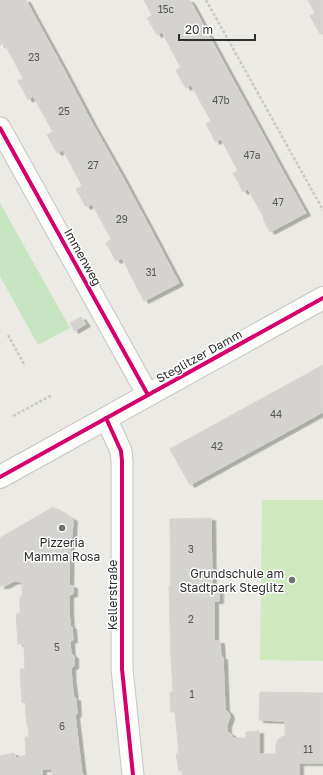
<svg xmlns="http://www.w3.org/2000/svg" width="323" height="775" viewBox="0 0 323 775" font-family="'Golos Text',sans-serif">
  <defs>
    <filter id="shadow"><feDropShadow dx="4.5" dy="2.5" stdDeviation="0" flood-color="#0004"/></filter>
  </defs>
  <rect width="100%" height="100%" fill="#ebeae4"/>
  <path fill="#c7e5c0" d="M0,203l70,125 -32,17 -38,-69z"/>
  <path fill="#d0e8be" d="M262,500h61v161l-63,-1z"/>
  <g fill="#d4d3cf" stroke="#d6d5d0" filter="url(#shadow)">
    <path d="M0,0h26l8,15 -34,18z"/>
    <path d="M144,0h45l3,4 -40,22 -5,-8 5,-3z"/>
    <path d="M308,0h15v20l-8,5 -5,-9 5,-3z"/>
    <path d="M192,4l29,54 -40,22 -5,-10 5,-2 -19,-36 -5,3 -5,-9z"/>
    <path d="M34,15l29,53 -40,22 -5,-9 5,-3 -19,-35 -4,2v-12z"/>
    <path d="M323,20v12l-3,2 -5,-9z"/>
    <path d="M221,58l29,53 -39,22 -5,-9 5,-3 -20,-36 -5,3 -5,-8z"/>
    <path d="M63,68l29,55 -40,21 -5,-9 6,-3 -20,-36 -5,4 -5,-10z"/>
    <path d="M250,111l31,57 -18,9 -3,-7 -22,12 -5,-9 5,-2 -17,-32 -6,3 -4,-9z"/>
    <path d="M92,123l30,53 -41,22 -5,-9 6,-3 -19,-36 -6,3 -5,-9z"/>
    <path d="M281,168l25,45 -36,19 -7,-13 1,-1 -16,-29 -5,3 -5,-10 22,-12 3,7z"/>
    <path d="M122,176l29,54 -40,22 -5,-9 5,-4 -19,-35 -6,3 -5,-9z"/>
    <path d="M151,230l28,53 -35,18 -22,-43 -6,3 -5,-9z"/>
    <path d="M81,317l5,7 -12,7 -4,-8z"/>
    <path d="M323,365v47l-133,73 -20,-36z"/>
    <path d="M53,507l20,12 -1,18h-2l-1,48 4,1v8l-4,1v16l-49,2v-16h2v-15l-8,-1 -9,5h-5v-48z"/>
    <path d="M211,518l1,67 -41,1 -1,-67z"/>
    <path d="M219,585v16h-5v40h6l1,16 -50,1 -2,-72z"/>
    <path d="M69,611l1,14 2,2 1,13 -3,1 1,13 3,2v10l-3,2 1,15 -51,3 -1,-17h5l-1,-25h-6l-2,-30z"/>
    <path d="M223,657l2,52 4,4 1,4 -3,8v7l4,2 2,4h13v-6l13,-1v44h-77v-4h-3l-3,-17h3l-4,-42h-4l-1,-20h3l-2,-34z"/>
    <path d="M72,683l2,16 2,-1 1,16 -2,1 7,59 2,1h-31l-1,-6h-10v6h-42v-19l14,-3 2,5 10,-3 -1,-18h4l-1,-12h-1l-2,-23 -3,1 -1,-17z"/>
    <path d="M260,692l63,1v70h-24v12h-40v-21h17v-10l2,-5 7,-4v-14l-26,-1z"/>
  </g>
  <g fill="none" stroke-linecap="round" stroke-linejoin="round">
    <defs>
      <g id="minor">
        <path d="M0,128l148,267"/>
        <path d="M106,418l15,33 1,10v208l11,106"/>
      </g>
      <path id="secondary" d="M0,477l323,-179"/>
    </defs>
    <use href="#minor" stroke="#c6c5c4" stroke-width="23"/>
    <use href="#secondary" stroke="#c6c5c4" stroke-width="24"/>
    <g stroke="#c9c9c8" stroke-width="2.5" stroke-dasharray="3 2" stroke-linecap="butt">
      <path d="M206,0l117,210"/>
      <path d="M8,335l17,31"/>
      <path d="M13,416l39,-21"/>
    </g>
    <use href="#minor" stroke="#fcfcfb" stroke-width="21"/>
    <use href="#secondary" stroke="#fcfcfb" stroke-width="22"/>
    <defs>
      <g id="cycleway">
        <path d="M0,128l148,267"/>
        <path d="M106,418l15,33 1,10v208l11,106"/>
        <path d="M0,477l323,-179"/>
      </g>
    </defs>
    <use href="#cycleway" stroke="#fff" stroke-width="6"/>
    <use href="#cycleway" stroke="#d6006c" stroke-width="4"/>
  </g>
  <g fill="#70706e" stroke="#fff" stroke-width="1.5">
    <circle cx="62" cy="528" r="4"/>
    <circle cx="292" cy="580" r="4"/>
  </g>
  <g text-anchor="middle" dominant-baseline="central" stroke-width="3" stroke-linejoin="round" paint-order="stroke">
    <g font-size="10" fill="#585857">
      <text x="166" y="9">15c</text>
      <text x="34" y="57">23</text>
      <text x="221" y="100">47b</text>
      <text x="64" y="111">25</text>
      <text x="252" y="155">47a</text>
      <text x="93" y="165">27</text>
      <text x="278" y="202">47</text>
      <text x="122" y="219">29</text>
      <text x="151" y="272">31</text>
      <text x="276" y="414">44</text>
      <text x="217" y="446">42</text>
      <text x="191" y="549">3</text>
      <text x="191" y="619">2</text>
      <text x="57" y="647">5</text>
      <text x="192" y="694">1</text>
      <text x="62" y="726">6</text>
      <text x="308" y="749">11</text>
    </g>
    <g font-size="12" fill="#2e2e2e" stroke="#fff">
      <text transform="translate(83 257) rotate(61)">Immenweg</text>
      <text transform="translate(199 356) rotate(-29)">Steglitzer Damm</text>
      <text transform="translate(112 595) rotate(-90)">Kellerstraße</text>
    </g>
    <g font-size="12" fill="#2e2e2e" stroke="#fff">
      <text x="62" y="542">Pizzeria<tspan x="62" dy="14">Mamma Rosa</tspan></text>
      <text x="284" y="573" text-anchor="end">Grundschule am<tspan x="284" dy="14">Stadtpark Steglitz</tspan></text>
    </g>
  </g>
  <path d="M179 34v6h76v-6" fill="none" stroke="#2e2e2e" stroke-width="2"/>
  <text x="185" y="34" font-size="12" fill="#2e2e2e" stroke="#ffffff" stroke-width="3" paint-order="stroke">20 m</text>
</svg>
